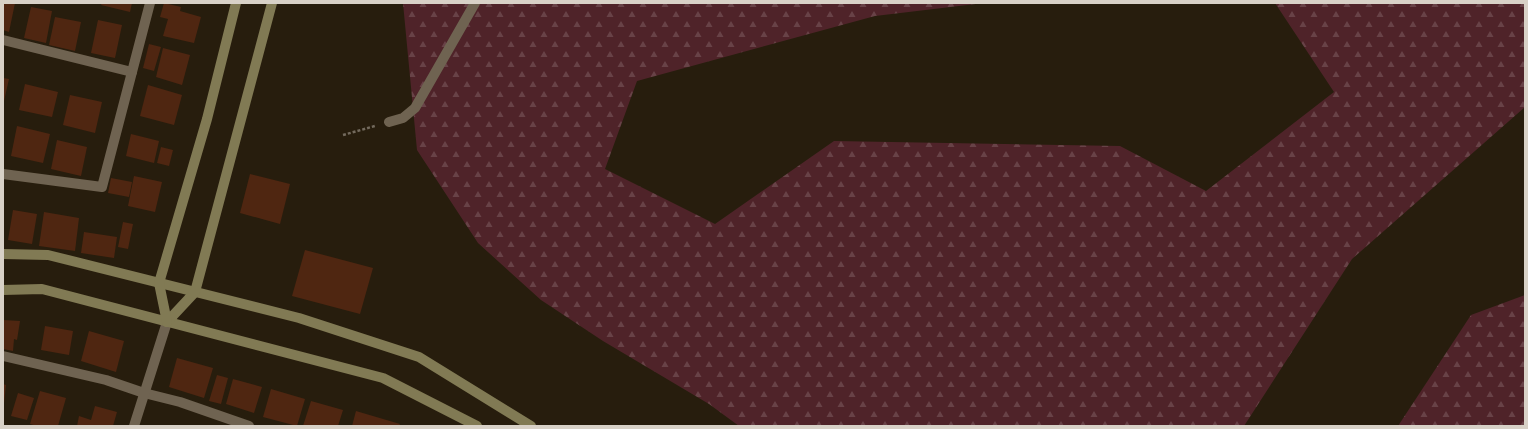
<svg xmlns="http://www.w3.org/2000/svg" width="1528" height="429" viewBox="0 0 1528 429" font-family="'Noto Sans',sans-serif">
  <defs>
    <pattern id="forest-firs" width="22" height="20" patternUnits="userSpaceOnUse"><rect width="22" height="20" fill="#4f2329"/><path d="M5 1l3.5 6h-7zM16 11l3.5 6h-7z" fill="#684247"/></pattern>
  </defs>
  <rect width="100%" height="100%" fill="#271d0d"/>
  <g fill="url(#forest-firs)">
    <path d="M403,3h581l-109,13 -238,65 -32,88 110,55 119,-83 286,5 86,45 128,-99 -59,-89h250v104l-173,152 -108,167h-505l-30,-22 -106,-63 -62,-41 -63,-57 -61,-93z"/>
    <path d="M1525,295v131h-127l73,-111z"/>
  </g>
  <g fill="#4f2611">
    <path d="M3,3h12l-6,29 -6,-2z"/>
    <path d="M102,3h30l-2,9 -29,-7z"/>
    <path d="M164,3l17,4 -1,4 21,6 -7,26 -31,-7 5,-17 -8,-2z"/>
    <path d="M31,7l21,4 -6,32 -22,-5z"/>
    <path d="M55,17l26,5 -6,29 -26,-6z"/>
    <path d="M98,20l24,5 -7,33 -24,-5z"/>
    <path d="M149,44l12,3 -7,24 -11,-3z"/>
    <path d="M163,48l27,7 -8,30 -26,-8z"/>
    <path d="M3,78l6,1 -5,22h-1z"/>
    <path d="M25,84l33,8 -6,25 -33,-7z"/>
    <path d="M148,85l34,10 -8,30 -34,-9z"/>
    <path d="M70,95l32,7 -7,31 -32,-8z"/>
    <path d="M17,126l33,8 -7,29 -32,-7z"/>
    <path d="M131,134l28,7 -5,22 -28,-7z"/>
    <path d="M57,140l30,7 -6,29 -30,-7z"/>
    <path d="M161,147l12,3 -4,16 -12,-3z"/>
    <path d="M250,174l40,10 -10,40 -40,-11z"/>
    <path d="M134,176l28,6 -7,30 -27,-6z"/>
    <path d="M111,178l21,4 -3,15 -21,-4z"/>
    <path d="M13,210l24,4 -5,30 -24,-4z"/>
    <path d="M44,212l35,6 -4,33 -36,-5z"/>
    <path d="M123,222l10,2 -5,25 -10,-2z"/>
    <path d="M84,232l33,5 -3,21 -33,-5z"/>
    <path d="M305,250l68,18 -13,46 -68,-18z"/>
    <path d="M3,320l17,1 -3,19 -3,-1 -1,12 -10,-2z"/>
    <path d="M45,326l28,5 -4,24 -28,-5z"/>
    <path d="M89,331l35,10 -8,31 -35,-11z"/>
    <path d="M177,358l36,10 -9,30 -35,-11z"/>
    <path d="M217,375l11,3 -7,26 -12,-3z"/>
    <path d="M233,379l29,8 -8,26 -28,-9z"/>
    <path d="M3,384l3,1 -2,18h-1z"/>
    <path d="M271,389l34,10 -8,27 -34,-9z"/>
    <path d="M40,391l26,7 -8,28h-21l-7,-2z"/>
    <path d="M18,393l16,5 -7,22 -16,-4z"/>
    <path d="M311,401l32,9 -5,16h-35z"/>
    <path d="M95,406l22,6 -4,14h-36l2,-10 12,4z"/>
    <path d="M356,411l44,13 -1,2h-47z"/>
  </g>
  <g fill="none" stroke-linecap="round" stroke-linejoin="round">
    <path stroke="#736a5d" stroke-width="2.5" stroke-dasharray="3 2" stroke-linecap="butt" d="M343,135l32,-9"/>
    <g stroke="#6f6351" stroke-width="10">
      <path d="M3,40l129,32"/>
      <path d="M389,122l14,-4 12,-10 60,-105"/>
      <path d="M3,174l99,13 48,-184"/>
      <path d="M3,356l103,24 38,13 36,9 69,24"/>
      <path d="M134,426l33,-104"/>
    </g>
    <g stroke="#817a54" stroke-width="10">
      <path d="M3,254l45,1 251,63 120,39 112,69"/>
      <path d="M3,290l39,-1 341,89 94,48"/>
      <path d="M167,322l28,-30 77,-289"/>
      <path d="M167,322l-8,-39 48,-164 29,-116"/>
    </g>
  </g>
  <rect width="1528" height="429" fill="none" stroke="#d8d1c7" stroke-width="8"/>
</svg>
